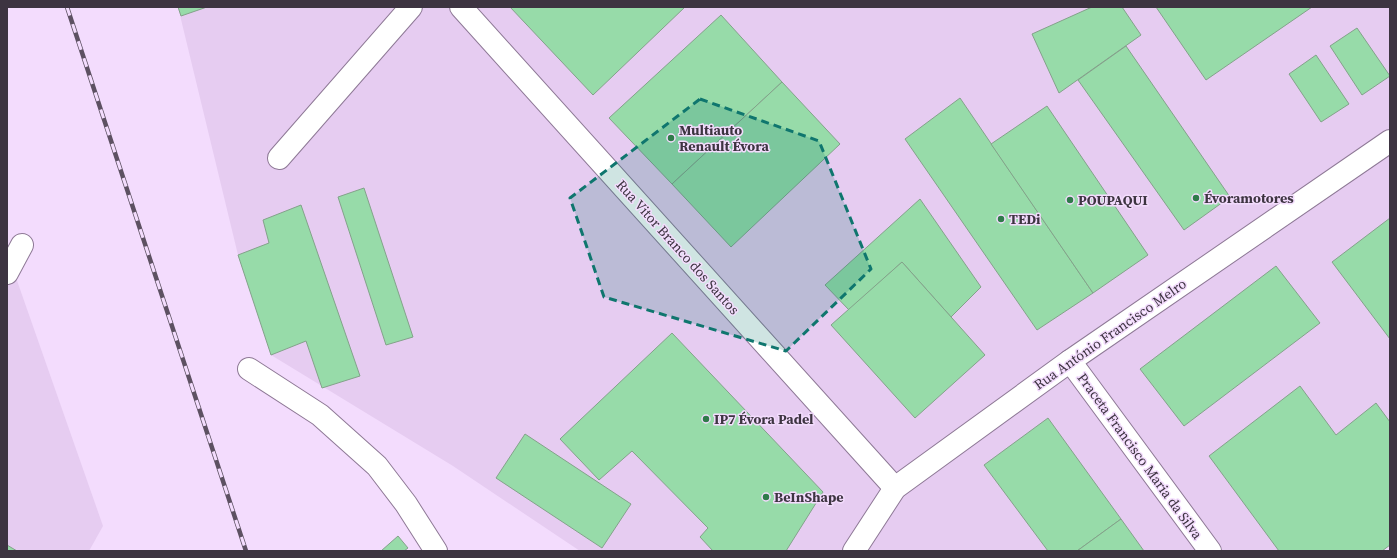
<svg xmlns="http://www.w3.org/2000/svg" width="1397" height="558" viewBox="0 0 1397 558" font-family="'Source Serif 4',serif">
  <rect width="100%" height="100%" fill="#f3dcfd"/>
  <g fill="#e6ccf1">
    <path d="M178,7h1212v537l-8,7h-802l-127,-85 -182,-111 -33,-100z"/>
    <path d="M7,252l96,274 -14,25h-82z"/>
  </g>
  <g fill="#97dba9" stroke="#83a28a">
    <path d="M178,7h29l-26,9z"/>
    <path d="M510,7h175l-92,88z"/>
    <path d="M1092,7h30l19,28 -82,58 -27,-59z"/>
    <path d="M1156,7h156l-106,73z"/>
    <path d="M721,15l61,67 -110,102 -63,-66z"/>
    <path d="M1357,28l33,48 -28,19 -32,-49z"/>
    <path d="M1126,46l104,151 -46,33 -106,-150z"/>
    <path d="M1316,55l33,49 -28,18 -32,-48z"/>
    <path d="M782,82l58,62 -109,103 -59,-63z"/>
    <path d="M960,98l133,195 -56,37 -132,-191z"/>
    <path d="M1047,106l101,149 -55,38 -102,-149z"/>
    <path d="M364,188l49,149 -27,8 -48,-148z"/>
    <path d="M920,199l61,88 -30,30 -49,-55 -53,48 -24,-25z"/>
    <path d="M301,205l59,171 -38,12 -16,-47 -35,14 -33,-100 31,-12 -6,-23z"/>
    <path d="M1390,218v121l-58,-77z"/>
    <path d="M902,262l83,93 -70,63 -84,-93z"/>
    <path d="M1276,266l44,57 -136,103 -44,-57z"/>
    <path d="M672,333l151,159 -37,59h-73l-13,-14 8,-9 -76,-77 -33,29 -39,-41z"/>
    <path d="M1300,386l36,49 40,-32 14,19v123l-8,6h-103l-70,-95z"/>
    <path d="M1048,418l73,101 -44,32h-29l-64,-86z"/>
    <path d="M525,434l106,70 -29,44 -106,-70z"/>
    <path d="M1121,519l23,32h-67z"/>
    <path d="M398,536l10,12 -4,3h-23z"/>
    <path d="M7,545l10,6h-10z"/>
  </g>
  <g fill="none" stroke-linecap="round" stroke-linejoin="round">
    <defs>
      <g id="minor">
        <path d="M461,7l434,481"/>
        <path d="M279,158l132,-151"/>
        <path d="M7,273l15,-28"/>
        <path d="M1070,361l140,190"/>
        <path d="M249,369l71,46 57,51 29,38 30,47"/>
        <path d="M854,551l41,-63 175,-127 320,-220"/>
      </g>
    </defs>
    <use href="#minor" stroke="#8e7996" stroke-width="24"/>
    <use href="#minor" stroke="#fff" stroke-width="22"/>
    <defs>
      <path id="rail" d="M67,7l179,544"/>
    </defs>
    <use href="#rail" stroke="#5d5162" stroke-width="4.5"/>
    <use href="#rail" stroke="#f3dcfd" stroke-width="3" stroke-dasharray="9" stroke-linecap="butt"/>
  </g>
  <path fill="#0f766e" fill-opacity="0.2" stroke="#0f766e" stroke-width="3" stroke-dasharray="8 5" stroke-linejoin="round" d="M700,99l119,42 52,128 -85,82 -182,-54 -34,-99z"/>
  <g fill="#2f7b4a" stroke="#f3dcfd" stroke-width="1.5">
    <circle cx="671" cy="138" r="4"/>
    <circle cx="1196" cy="198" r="4"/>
    <circle cx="1070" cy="200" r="4"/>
    <circle cx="1001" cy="219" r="4"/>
    <circle cx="706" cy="419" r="4"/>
    <circle cx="766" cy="497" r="4"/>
  </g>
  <g text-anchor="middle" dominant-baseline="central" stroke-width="3" stroke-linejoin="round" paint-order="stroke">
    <g font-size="14" font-weight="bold" fill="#3d3441" stroke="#f3dcfd" text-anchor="start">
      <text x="679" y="130">Multiauto<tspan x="679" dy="16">Renault Évora</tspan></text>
      <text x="1204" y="198">Évoramotores</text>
      <text x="1078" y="200">POUPAQUI</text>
      <text x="1009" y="219">TEDi</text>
      <text x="714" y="419">IP7 Évora Padel</text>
      <text x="774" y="497">BeInShape</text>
    </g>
    <g font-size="14" fill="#3d3441" stroke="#f3dcfd">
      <text transform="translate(678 247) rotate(48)">Rua Vitor Branco dos Santos</text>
      <text transform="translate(1110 334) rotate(-35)">Rua António Francisco Melro</text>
      <text transform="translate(1140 456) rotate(54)">Praceta Francisco Maria da Silva</text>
    </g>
  </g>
  <rect width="1397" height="558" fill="none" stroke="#3d3441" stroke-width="16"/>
</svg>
